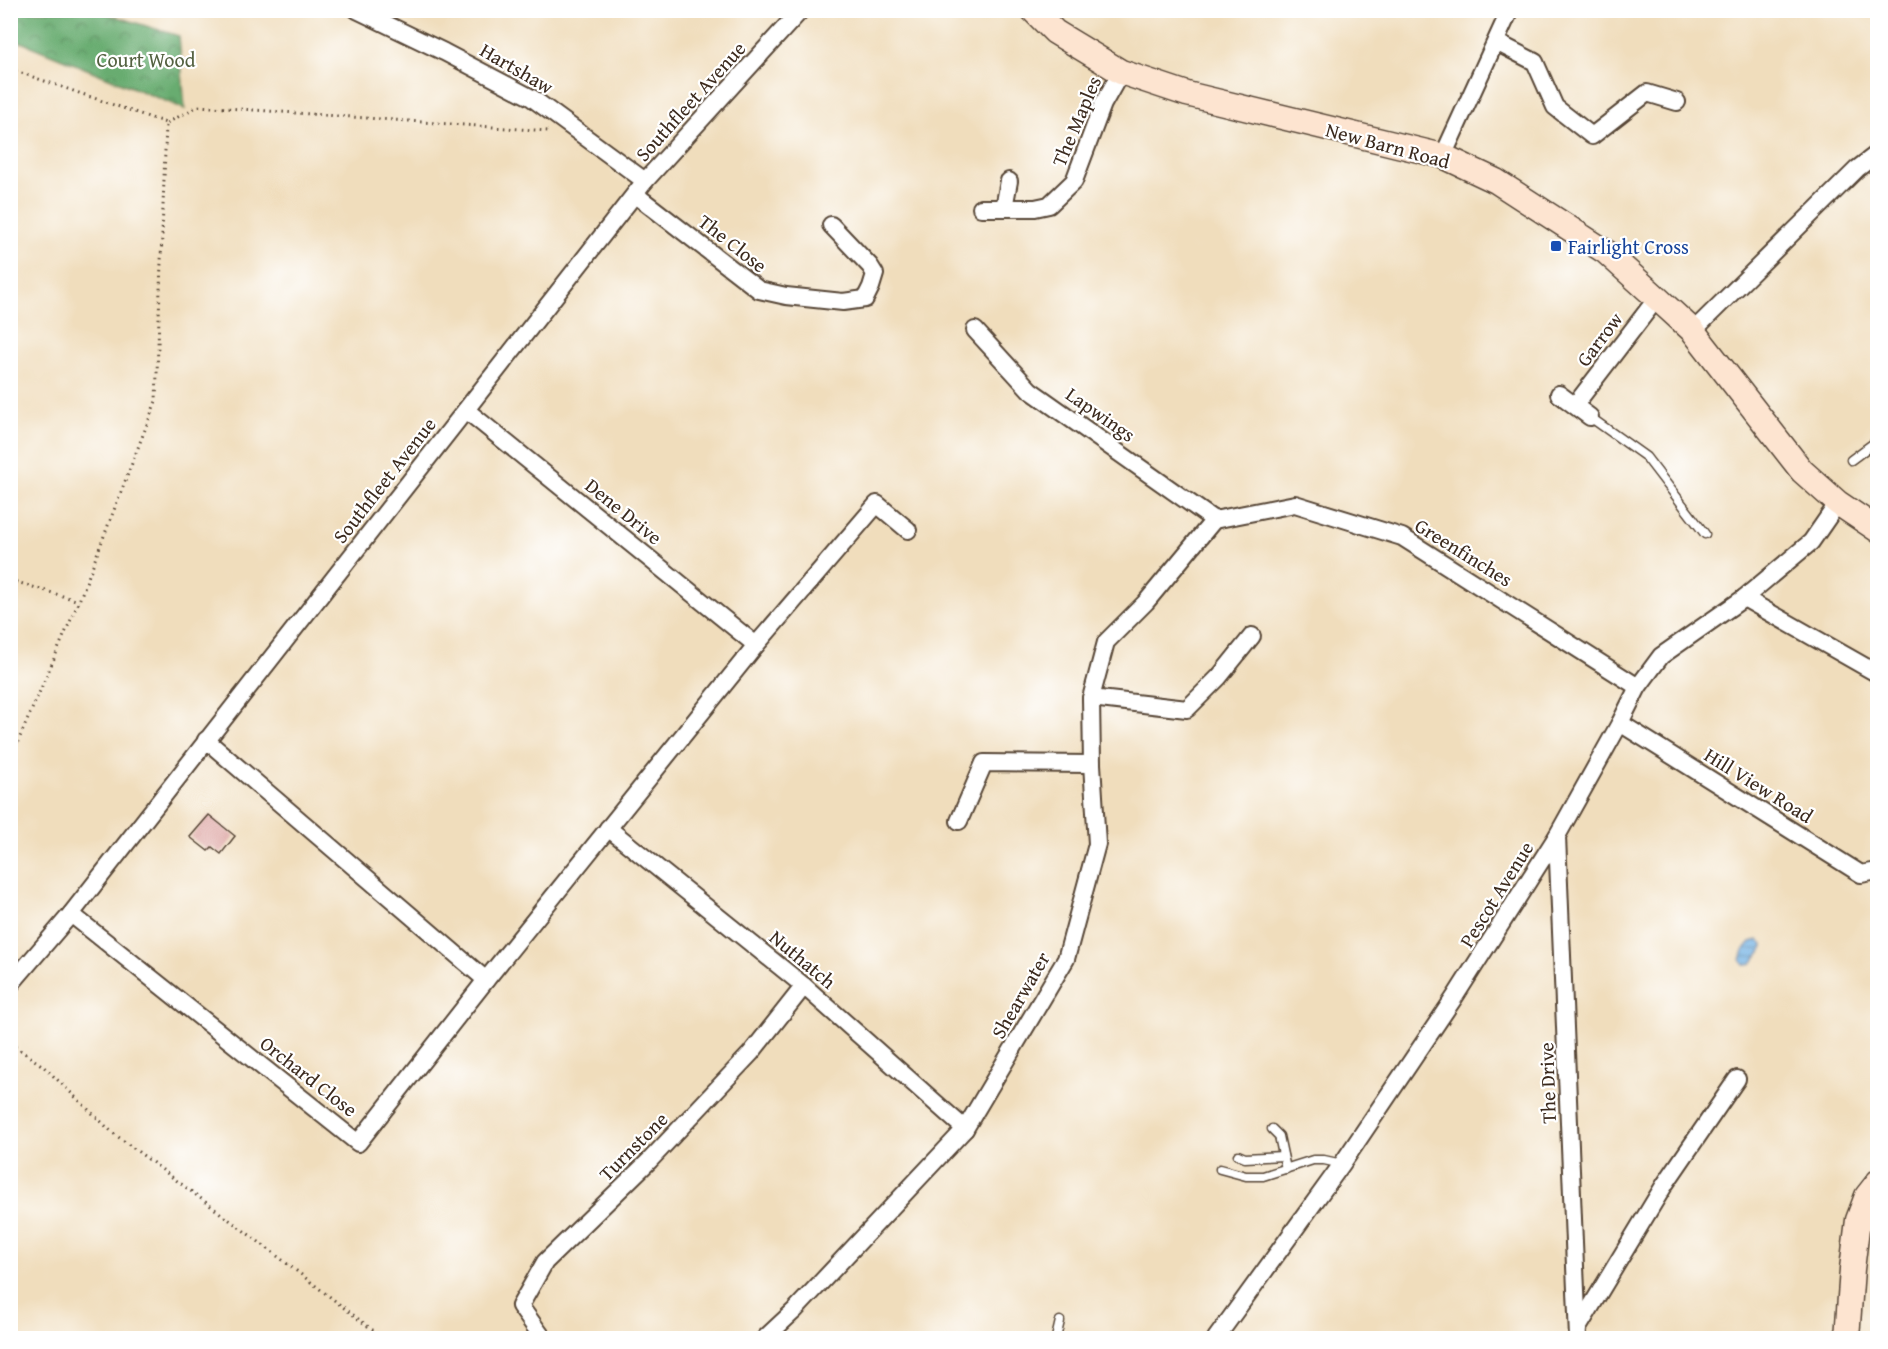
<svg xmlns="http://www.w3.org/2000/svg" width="1888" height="1349" viewBox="0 0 1888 1349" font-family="'Gentium Book Plus',serif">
  <defs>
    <pattern id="forest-crowns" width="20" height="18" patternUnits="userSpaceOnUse" patternTransform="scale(1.5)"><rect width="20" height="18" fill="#68ac70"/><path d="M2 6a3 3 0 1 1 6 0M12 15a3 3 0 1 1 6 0" fill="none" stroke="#578c5b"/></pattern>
    <pattern id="water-rules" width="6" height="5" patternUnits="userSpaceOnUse" patternTransform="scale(1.5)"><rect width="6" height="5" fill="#6fb0e3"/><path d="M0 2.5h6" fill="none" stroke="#5c8fb7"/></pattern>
  </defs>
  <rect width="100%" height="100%" fill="#fff"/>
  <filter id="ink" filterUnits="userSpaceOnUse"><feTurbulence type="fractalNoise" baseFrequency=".0167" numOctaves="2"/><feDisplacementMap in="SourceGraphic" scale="12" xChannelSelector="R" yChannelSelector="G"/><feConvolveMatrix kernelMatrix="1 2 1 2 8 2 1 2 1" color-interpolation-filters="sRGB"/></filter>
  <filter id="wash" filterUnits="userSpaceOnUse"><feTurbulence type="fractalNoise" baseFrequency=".008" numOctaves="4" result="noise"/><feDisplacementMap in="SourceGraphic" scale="24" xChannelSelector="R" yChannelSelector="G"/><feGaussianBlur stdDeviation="1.35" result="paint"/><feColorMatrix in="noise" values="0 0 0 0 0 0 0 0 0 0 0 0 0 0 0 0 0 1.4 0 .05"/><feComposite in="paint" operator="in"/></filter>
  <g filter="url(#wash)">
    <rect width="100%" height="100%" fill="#f0ddbc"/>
    <path fill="url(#forest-crowns)" stroke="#526b47" stroke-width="1.5" d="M10,11h88l81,25 6,73 -174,-71z"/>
    <path fill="url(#water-rules)" stroke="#556d80" stroke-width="1.5" d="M1758,940l5,5 -1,6c-6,6 -10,16 -18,14l-3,-5 3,-10 7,-8z"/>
    <g id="blocks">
      <path fill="#d89a97" d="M209,815l26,21 -14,18 -9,-7 -4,4 -18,-14z"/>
    </g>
  </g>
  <g filter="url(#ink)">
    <use href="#blocks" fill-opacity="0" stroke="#564536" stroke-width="1.5"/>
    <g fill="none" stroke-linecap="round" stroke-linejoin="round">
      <defs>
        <g id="lane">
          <path d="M1590,417l56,40 59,77"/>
          <path d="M1851,460l27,-20"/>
          <path d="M1272,1129l7,7 7,33"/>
          <path d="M1238,1155l7,3 38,-2"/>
          <path d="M1220,1169l26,7h17l50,-16h11l18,4"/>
          <path d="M1056,1338l4,-17"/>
        </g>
        <g id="street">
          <path d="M357,10l87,42 88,46 113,83"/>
          <path d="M1496,42l39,20 20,45 37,29 55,-43 30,9"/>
          <path d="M1443,156l67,-146"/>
          <path d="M636,195l123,95 27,6 57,6 22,-3 6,-12 4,-13 -5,-8 -39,-41"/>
          <path d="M981,208h54l14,-3 25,-24 29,-77 18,-32"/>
          <path d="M1004,208l5,-27"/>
          <path d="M975,330l55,60 184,130"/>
          <path d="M1693,331l164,-162 21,-16"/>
          <path d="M1559,394l31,23"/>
          <path d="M1575,405l82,-107"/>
          <path d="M466,410l290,235"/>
          <path d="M1214,520l81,-16 107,33 236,150"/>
          <path d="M1744,598l134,76"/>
          <path d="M1091,698l96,11 32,-32 33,-41"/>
          <path d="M1620,723l241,151 17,-3"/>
          <path d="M206,740l280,240"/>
          <path d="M959,821l25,-58 108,1"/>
          <path d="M608,828l196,158 161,143"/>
          <path d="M1557,836l21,502"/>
          <path d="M71,914l287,229 128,-163 270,-335 121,-141 31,26"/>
          <path d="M10,985l61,-71 574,-733 156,-171"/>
          <path d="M1578,1328l87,-144 72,-105"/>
          <path d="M543,1338l-23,-32 25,-44 105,-102 101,-107 53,-67"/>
          <path d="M765,1338l30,-28 170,-181 101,-170 31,-115 -5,-80 -1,-66 15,-56 40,-40 68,-82"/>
          <path d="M1216,1338l126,-174 112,-166 103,-162 63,-113 18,-36 23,-31 83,-58 67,-56 27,-39"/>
        </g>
        <g id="secondary">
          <path d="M1033,10l22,22 66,40 66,22 256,62 53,25 110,71 51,46 36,33 109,140 36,32 40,27"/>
          <path d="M1847,1338l5,-69 6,-49 9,-24 11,-14"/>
        </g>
      </defs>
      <use href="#lane" stroke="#564536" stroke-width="11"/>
      <use href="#street" stroke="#564536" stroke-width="20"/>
      <use href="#secondary" stroke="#564536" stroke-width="27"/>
      <g stroke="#564536" stroke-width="3" stroke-dasharray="1.5 4.5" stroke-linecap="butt">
        <path d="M10,69l156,54 -10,278 -77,200 -69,159"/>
        <path d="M167,123l31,-17 350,25"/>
        <path d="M10,580l69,21"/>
        <path d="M10,1043l33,23 70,67 150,112 120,93"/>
      </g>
      <use href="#lane" stroke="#fff" stroke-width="8"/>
      <use href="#street" stroke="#fff" stroke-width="16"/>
      <use href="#secondary" stroke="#fde4d0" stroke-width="24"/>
    </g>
  </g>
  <rect fill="#1a4fb4" stroke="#fff" stroke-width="2" x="1550" y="240" width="12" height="12" rx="3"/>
  <g text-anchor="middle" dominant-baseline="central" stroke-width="4.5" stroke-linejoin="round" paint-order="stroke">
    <g font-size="20" fill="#546141" stroke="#fff">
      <text x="146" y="59">Court Wood</text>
    </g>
    <g font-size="20" fill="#3b2a1e" stroke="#fff">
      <text transform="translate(517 68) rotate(30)">Hartshaw</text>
      <text transform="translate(690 101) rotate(-48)">Southfleet Avenue</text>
      <text transform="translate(1076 121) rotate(-67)">The Maples</text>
      <text transform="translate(1388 145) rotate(15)">New Barn Road</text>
      <text transform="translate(733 243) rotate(38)">The Close</text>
      <text transform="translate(1599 339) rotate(-53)">Garrow</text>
      <text transform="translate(1101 414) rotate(35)">Lapwings</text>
      <text transform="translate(384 480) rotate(-52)">Southfleet Avenue</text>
      <text transform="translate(624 511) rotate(39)">Dene Drive</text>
      <text transform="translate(1464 552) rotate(32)">Greenfinches</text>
      <text transform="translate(1759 785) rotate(32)">Hill View Road</text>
      <text transform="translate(1496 894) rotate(-58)">Pescot Avenue</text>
      <text transform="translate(803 959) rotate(40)">Nuthatch</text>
      <text transform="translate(1020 995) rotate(-60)">Shearwater</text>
      <text transform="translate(309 1076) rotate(38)">Orchard Close</text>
      <text transform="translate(1547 1083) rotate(-92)">The Drive</text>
      <text transform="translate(633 1146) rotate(-45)">Turnstone</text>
    </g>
    <g font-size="20" fill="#164399" stroke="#fff" text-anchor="start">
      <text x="1568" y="246">Fairlight Cross</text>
    </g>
  </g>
  <rect width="1888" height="1349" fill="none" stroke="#fff" stroke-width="36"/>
</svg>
